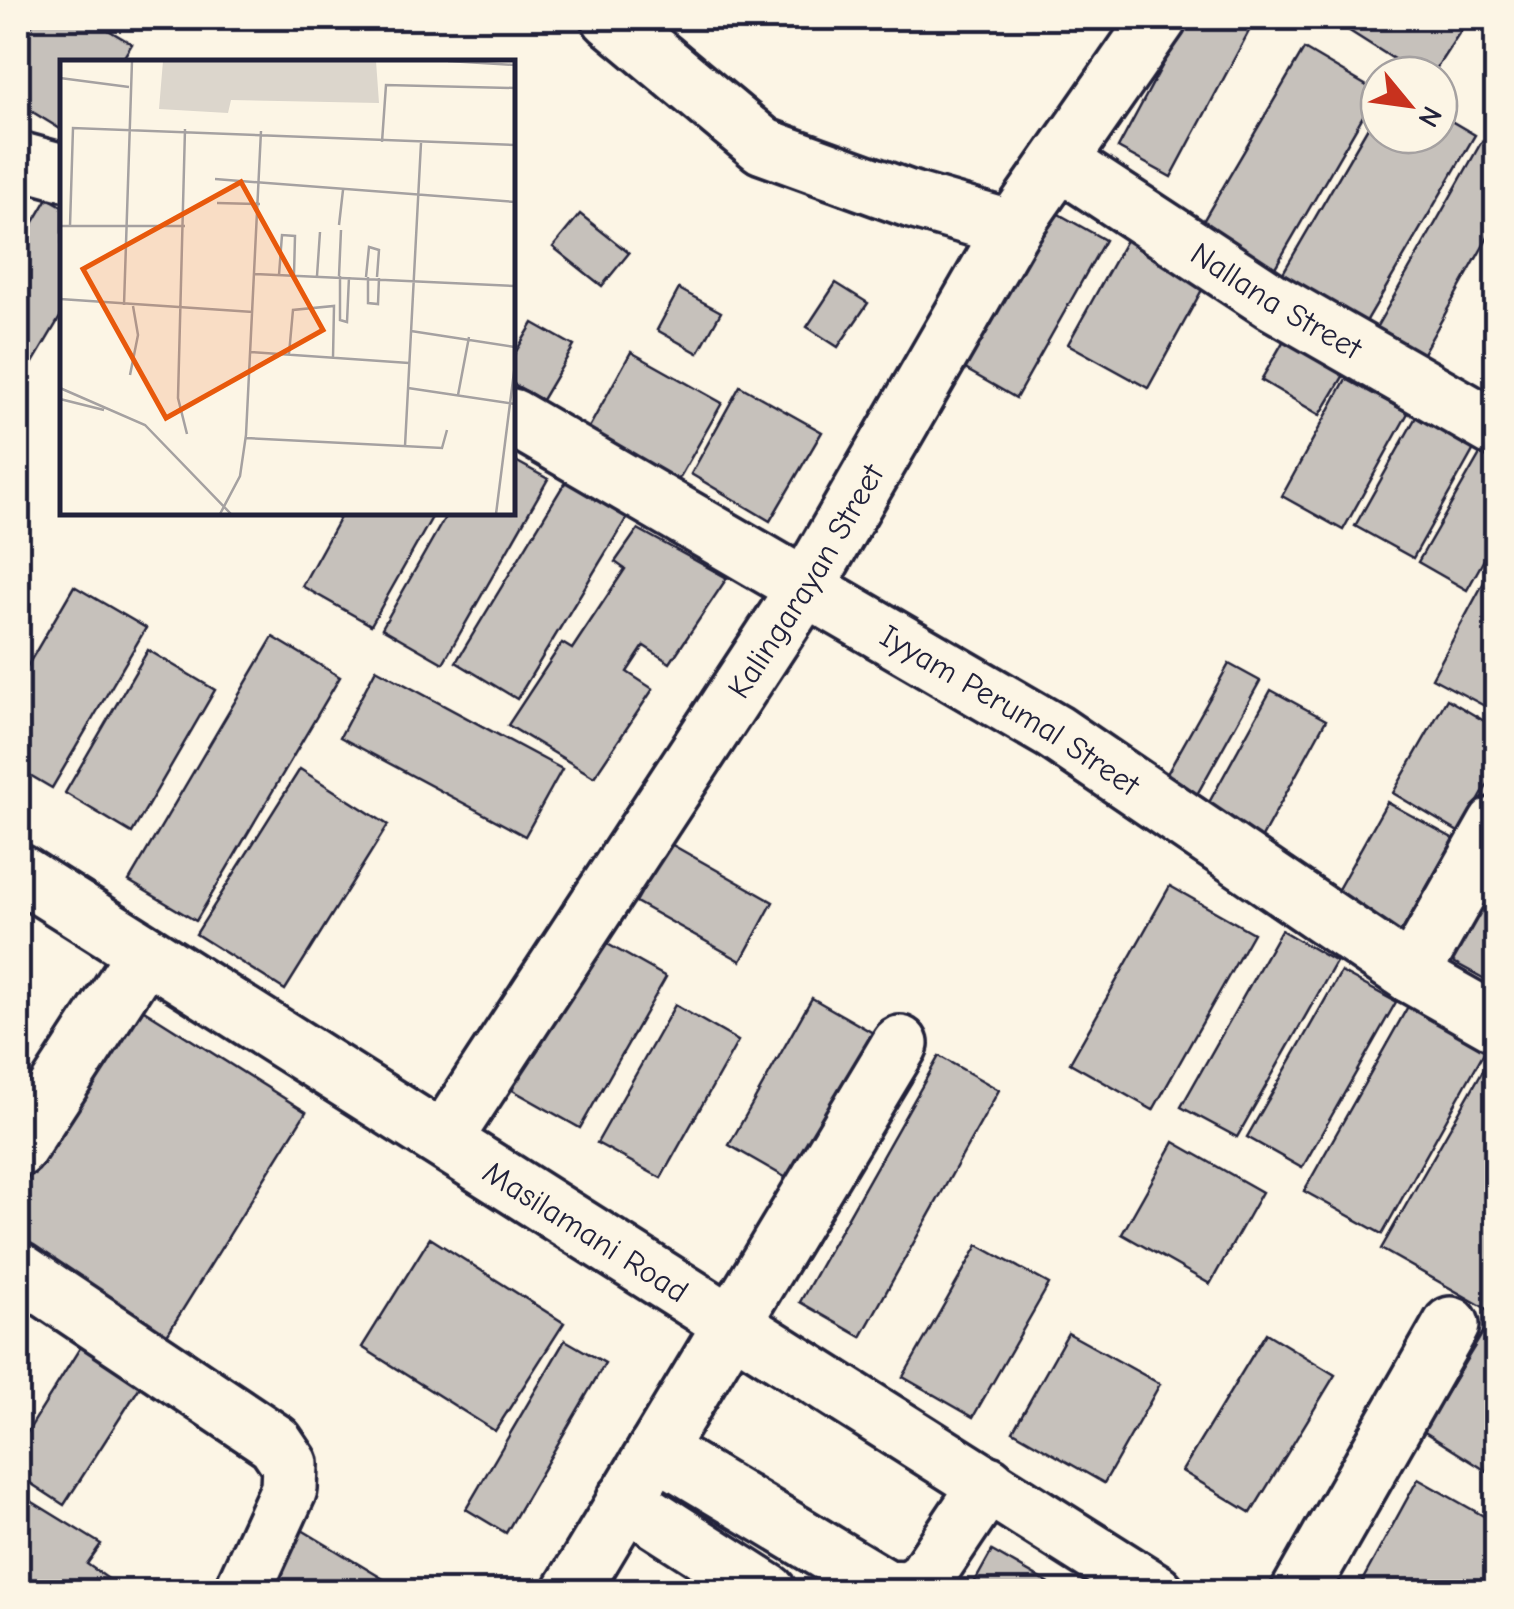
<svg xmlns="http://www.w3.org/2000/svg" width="1514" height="1609" viewBox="0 0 1514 1609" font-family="'Comic Neue',sans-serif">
  <rect width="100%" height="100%" fill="#fcf5e5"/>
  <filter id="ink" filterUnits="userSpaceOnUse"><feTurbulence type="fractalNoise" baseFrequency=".01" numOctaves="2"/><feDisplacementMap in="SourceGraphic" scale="20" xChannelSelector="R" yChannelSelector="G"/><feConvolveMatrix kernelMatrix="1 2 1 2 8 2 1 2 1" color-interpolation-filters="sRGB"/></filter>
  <g filter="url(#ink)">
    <g fill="#c6c1bb" stroke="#22223b" stroke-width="2.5">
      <path d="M36,18h52l44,26 -11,18h-59v68l-44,-27v-54z"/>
      <path d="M1188,18h68l-85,159 -53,-29z"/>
      <path d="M1329,18h140l-37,57h-13z"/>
      <path d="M1304,49l73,43 -104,179 -74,-43z"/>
      <path d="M1379,108v27h60v-21l36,21 -112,192 -83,-49z"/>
      <path d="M1482,141l14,8v74l-78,139 -46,-27z"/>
      <path d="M48,198l14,8v108l-44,74v-139z"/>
      <path d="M1048,208l57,32 -89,158 -56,-32z"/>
      <path d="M580,214l49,39 -27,33 -49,-39z"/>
      <path d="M1130,233l79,44 -61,111 -80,-44z"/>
      <path d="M836,283l32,20 -30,44 -31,-20z"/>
      <path d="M679,289l42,23 -23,41 -41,-23z"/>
      <path d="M533,323l41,23 -32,54 -30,-17v-25z"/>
      <path d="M1287,335l60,35 -27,45 -59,-35z"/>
      <path d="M631,352l91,51 -46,81 -90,-51z"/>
      <path d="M1346,379l62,34 -65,117 -61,-34z"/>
      <path d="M740,386l82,46 -52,89 -79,-47z"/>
      <path d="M1416,417l58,32 -61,109 -58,-32z"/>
      <path d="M1480,454l16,9v75l-29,52 -49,-28z"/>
      <path d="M512,459l36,20 -105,184 -61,-35 66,-116h64z"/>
      <path d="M567,479l61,37 -111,183 -61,-37z"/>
      <path d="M343,512h92l-64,113 -69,-39z"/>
      <path d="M638,529l89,49 -57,85 -26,-17 -17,26 26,17 -59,88 -86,-52 54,-82 10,6 53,-80 -10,-7z"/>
      <path d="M1484,582l12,7v123l-64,-34z"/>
      <path d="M74,586l72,42 -94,160 -34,-20v-86z"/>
      <path d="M273,637l67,40 -144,244 -67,-40z"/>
      <path d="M148,650l67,40 -83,143 -67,-40z"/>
      <path d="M1229,664l31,17 -65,117 -32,-17z"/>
      <path d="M376,669l186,100 -37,67 -185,-99z"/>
      <path d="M1271,690l55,30 -65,119 -55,-31z"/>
      <path d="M1447,699l49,29v42l-36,63 -67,-40z"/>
      <path d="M300,769l88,56 -103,165 -89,-56z"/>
      <path d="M1387,802l67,37 -56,99 -66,-38z"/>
      <path d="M669,843l104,59 -32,59 -105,-59z"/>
      <path d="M1496,869v116l-48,-26z"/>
      <path d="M1170,886l83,47 -100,177 -83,-47z"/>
      <path d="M1281,930l55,32 -99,175 -56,-30z"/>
      <path d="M595,937l71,40 -86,151 -71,-40z"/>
      <path d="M1341,972l55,30 -94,166 -55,-31z"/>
      <path d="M812,998l75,43 -83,147 -75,-43z"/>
      <path d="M1411,1001l77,44 -106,189 -78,-43z"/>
      <path d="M136,1005l170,107 -141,226 -147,-93v-51z"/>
      <path d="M675,1005l63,36 -77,137 -64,-35z"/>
      <path d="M939,1056l60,34 -138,247 -61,-35z"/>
      <path d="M1487,1063l9,5v246l-115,-65z"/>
      <path d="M1174,1142l88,50 -52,92 -88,-50z"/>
      <path d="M430,1238l134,85 -69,108 -133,-84z"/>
      <path d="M978,1245l71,39 -76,133 -70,-40z"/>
      <path d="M1487,1326l9,6v145l-73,-46z"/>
      <path d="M1068,1333l92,51 -56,99 -91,-52z"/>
      <path d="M1266,1333l69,42 -84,138 -69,-42z"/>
      <path d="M565,1340l40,23 -99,170 -40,-24z"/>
      <path d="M83,1343l60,39 -79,123 -46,-30v-28z"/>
      <path d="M1418,1479l78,44v34l-18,35h-122z"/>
      <path d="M18,1493l83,51 -14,20 40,28h-109z"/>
      <path d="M297,1527l108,65 -147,-1z"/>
      <path d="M992,1551l68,39 -1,2h-90z"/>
    </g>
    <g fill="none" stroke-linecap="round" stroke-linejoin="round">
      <defs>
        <g id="minor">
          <path d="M610,18l153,128 149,54 100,29"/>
          <path d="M18,160l44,12"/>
          <path id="s1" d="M1062,163l210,138 224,128"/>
          <path id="s2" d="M512,417l542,315 357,243 85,48"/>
          <path id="s3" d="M18,872l1138,720"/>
          <path d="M1411,975l85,-150"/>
          <path id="s4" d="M444,1139l363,-554 205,-356 147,-211"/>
          <path d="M18,1149l127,-196"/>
          <path d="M18,1270l257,172 15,22 -1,25 -47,103"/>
          <path d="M656,1450l230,138 22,1 15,-8 65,-97"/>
          <path d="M625,1500l143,92"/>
          <path d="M571,1592l329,-548"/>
          <path d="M1299,1592l152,-267"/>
        </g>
      </defs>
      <use href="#minor" stroke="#22223b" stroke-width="62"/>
      <use href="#minor" stroke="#fcf5e5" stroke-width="55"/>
    </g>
  </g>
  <g text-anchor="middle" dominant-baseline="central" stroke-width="10" stroke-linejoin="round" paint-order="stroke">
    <g font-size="32" fill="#22223b" stroke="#fcf5e5">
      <text stroke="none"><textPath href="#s1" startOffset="255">Nallana Street</textPath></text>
      <text stroke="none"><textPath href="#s4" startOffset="665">Kalingarayan Street</textPath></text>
      <text stroke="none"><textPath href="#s2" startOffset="578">Iyyam Perumal Street</textPath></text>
      <text stroke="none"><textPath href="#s3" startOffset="672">Masilamani Road</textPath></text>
    </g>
  </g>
  <g transform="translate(60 60)">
    <rect width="455" height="455" fill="#fcf5e5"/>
    <path d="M103,1h213l3,42 -148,-3 -3,13 -69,-4z" fill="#dcd6cc"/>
    <path fill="none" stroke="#a5a1a1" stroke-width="2.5" d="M388,1l67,4M0,18l69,9M125,69l-7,269 9,36M322,82l4,-57 129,3M155,119l300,23M157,143l43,1M279,165l4,-35M0,166h125M10,166l3,-98 442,17M195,214l260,12M219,215l3,-40 13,1 -1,39M257,216l3,-44M279,216l2,-46M280,216v44l7,2 2,-45M306,217l3,-30 10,3 -2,27M308,217v26l10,1 1,-26M0,239l193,13M64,245l8,-244M351,271l104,16M191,292l158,11M229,294l4,-44 41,-4 -1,52M70,315l8,-40 -5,-29M0,328l85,37 86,89M348,328l107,16M398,335l11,-58M0,339l44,11M186,378l196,10 5,-18M345,386l16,-303M160,454l20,-38 6,-41 15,-304M436,454l19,-150"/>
    <path fill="#e8590c" fill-opacity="0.15" stroke="#e8590c" stroke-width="5" d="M181,122l82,148 -157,88 -83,-149z"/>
    <rect width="455" height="455" fill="none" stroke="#22223b" stroke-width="5"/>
  </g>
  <rect width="1514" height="1609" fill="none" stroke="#fcf5e5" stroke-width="60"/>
  <rect x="30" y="30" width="1454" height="1549" fill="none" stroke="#22223b" stroke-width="4" filter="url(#ink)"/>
  <g transform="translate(1409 105) rotate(119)"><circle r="48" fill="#fcf5e5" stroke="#a5a1a1" stroke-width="2.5"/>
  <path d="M0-8L18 38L0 25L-18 38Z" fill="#c8321e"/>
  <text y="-15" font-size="28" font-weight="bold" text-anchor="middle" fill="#22223b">N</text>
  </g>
</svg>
